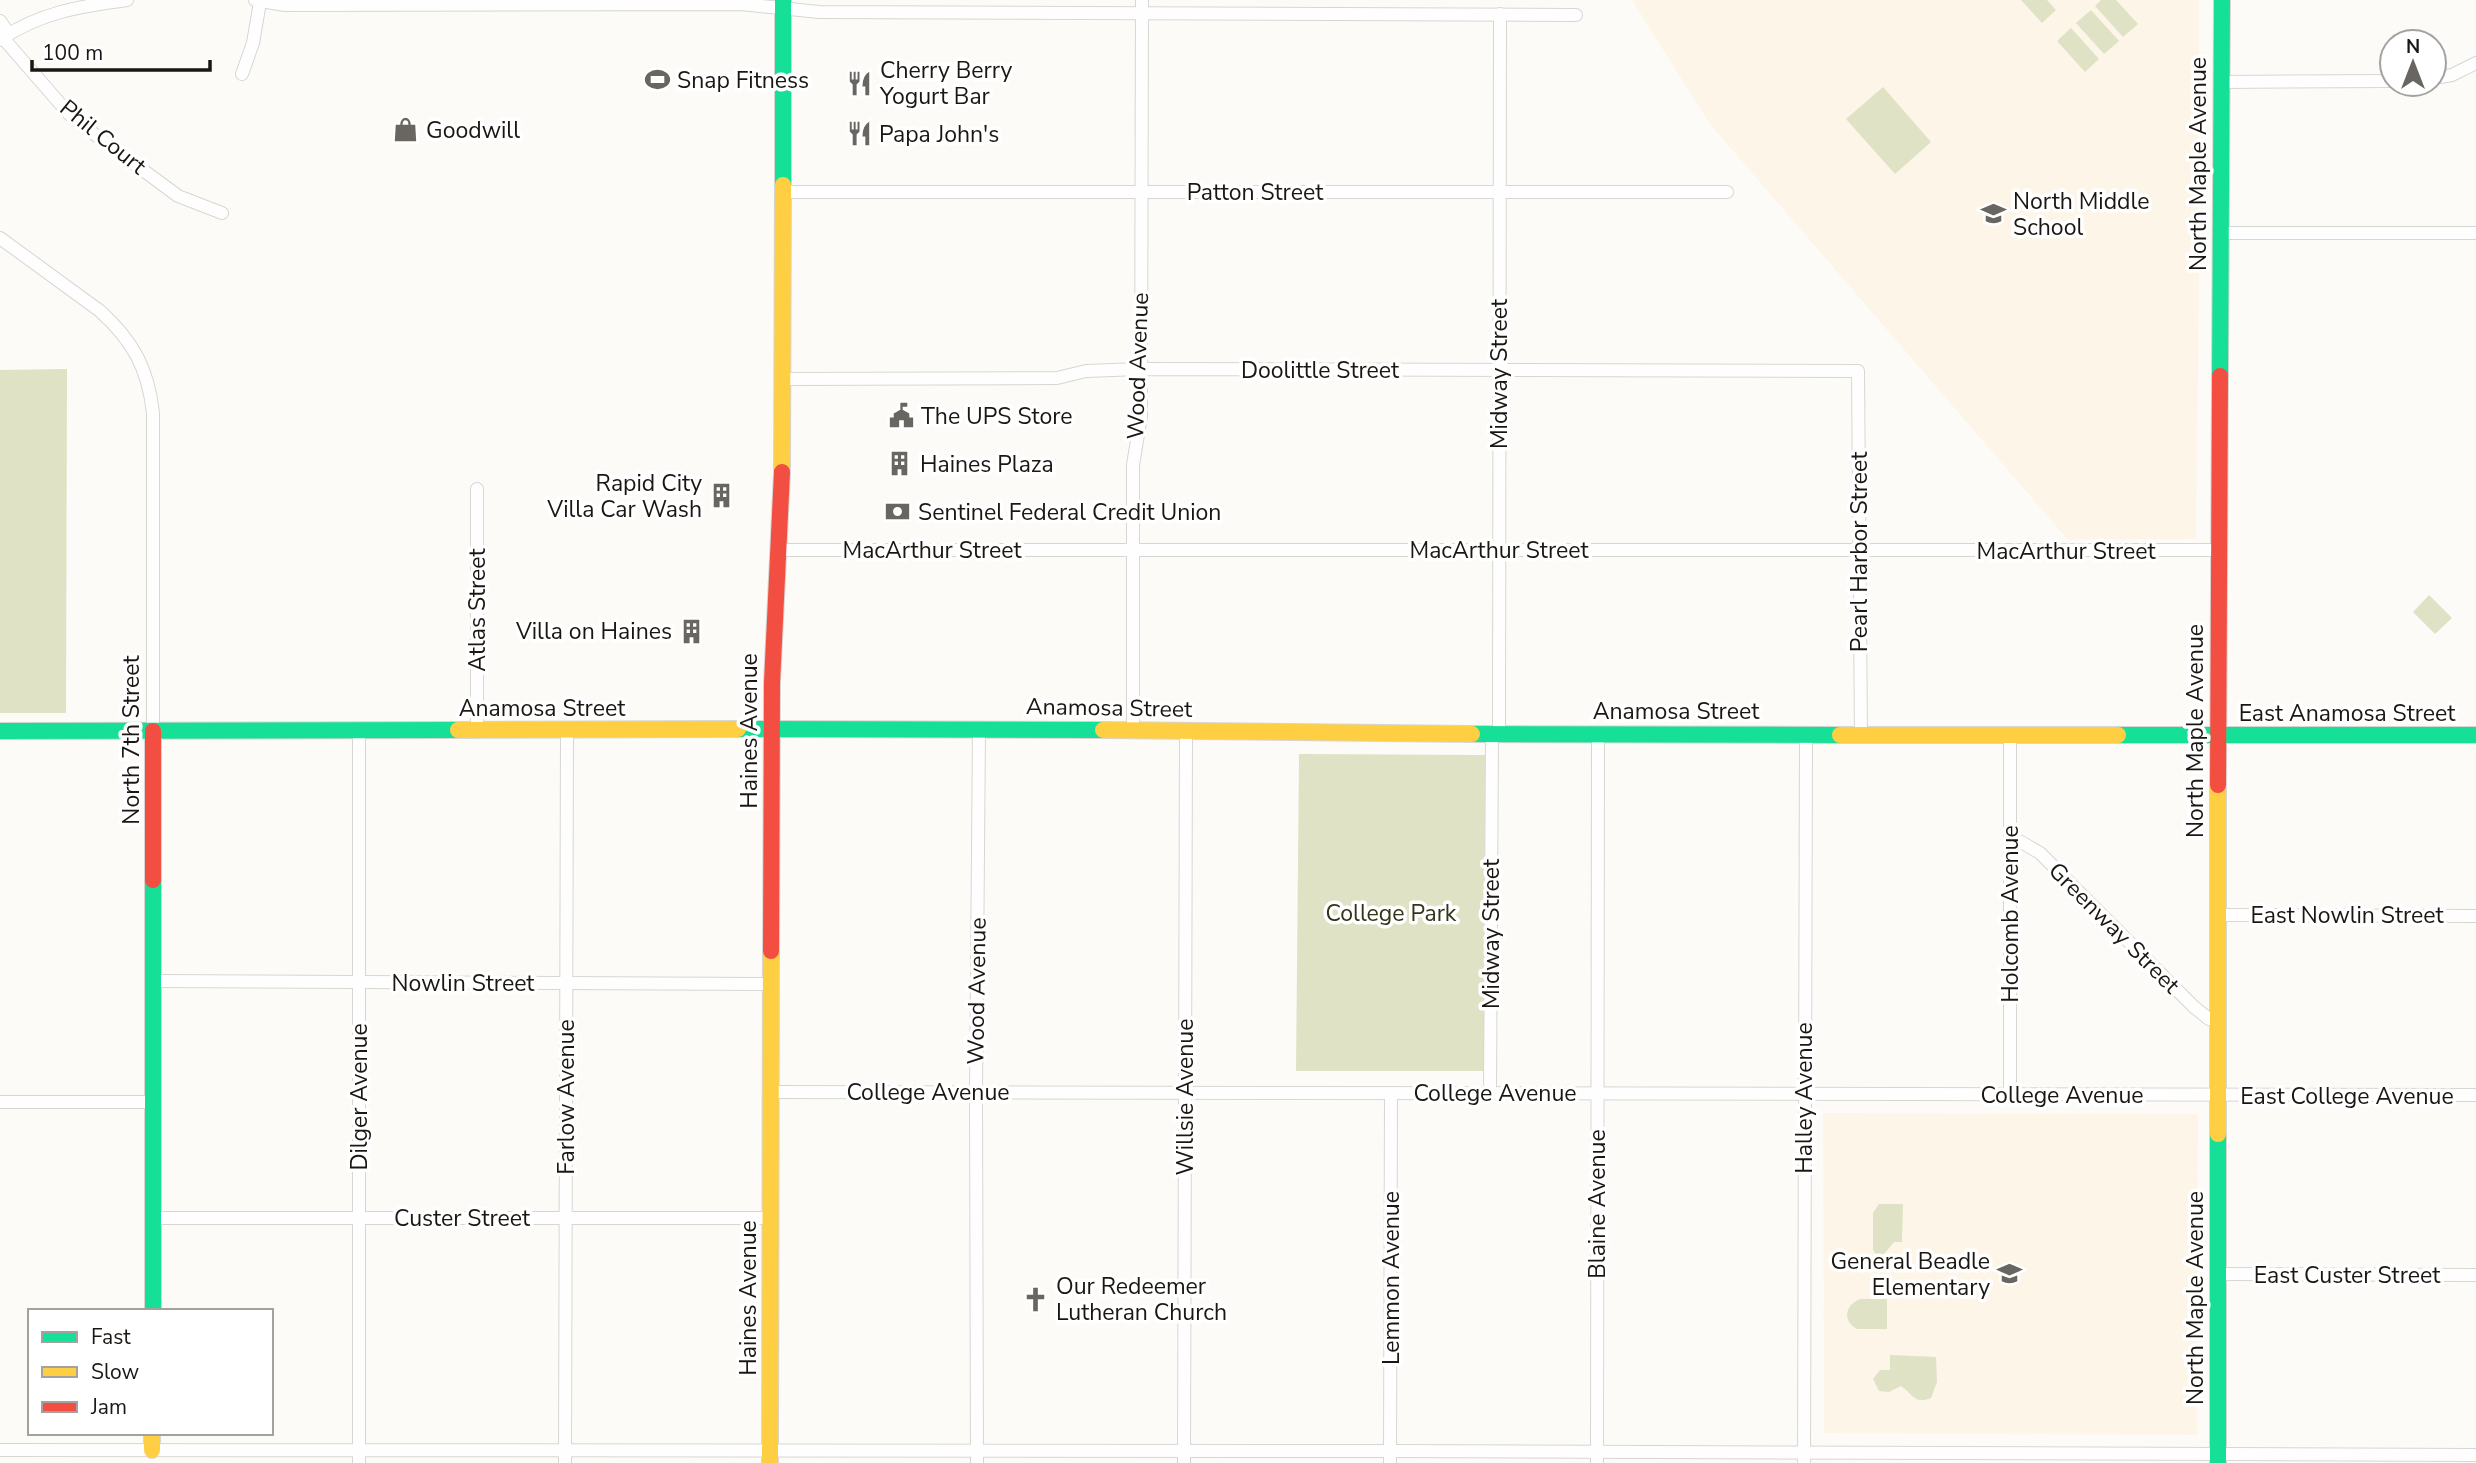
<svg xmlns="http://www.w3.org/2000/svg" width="2476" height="1463" viewBox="0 0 2476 1463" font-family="'Nunito Sans',sans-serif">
  <rect width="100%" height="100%" fill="#fdfbf8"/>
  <g fill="#fef5e9">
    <path d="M1632,0h567v304l-3,235 -128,1 -359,-417z"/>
    <path d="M1823,1113l375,1 -1,321 -373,-2z"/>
  </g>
  <g fill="#dfe2c4">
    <path d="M2021,0h26l9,10 -14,13z"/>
    <path d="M2101,0h15l22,24 -15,13 -28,-31z"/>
    <path d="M2091,10l28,31 -15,13 -28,-31z"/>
    <path d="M2071,28l28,31 -14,13 -28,-31z"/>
    <path d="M1883,87l48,55 -36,32 -49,-55z"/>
    <path d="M67,369l-1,344h-66v-343z"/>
    <path d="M2429,595l23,23 -17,16 -22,-22z"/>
    <path d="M1299,754l186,1 -1,316h-188z"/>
    <path d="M1879,1204h24l-1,38h-8l-10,12h-8l-3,-4v-37z"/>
    <path d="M1860,1299h27v30h-30c-15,-8 -12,-24 3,-30z"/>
    <path d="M1890,1355l46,2 1,25 -6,16c-17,7 -19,-5 -30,-12l-12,6 -10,-1 -6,-12 7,-9h10z"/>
  </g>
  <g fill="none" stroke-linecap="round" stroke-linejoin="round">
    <defs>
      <g id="street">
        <path d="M255,0l30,5 456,-1 78,8 757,3"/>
        <path d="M0,21l9,13"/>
        <path d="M3,38l66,76 13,11 96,71 44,17"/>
        <path d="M0,40c38,-27 81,-34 127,-40"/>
        <path d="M242,74l11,-31 7,-41"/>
        <path d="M2434,78l18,-3 24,-12"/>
        <path d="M2221,82l171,-1"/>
        <path d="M783,192h944"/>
        <path d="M2220,233h256"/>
        <path d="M0,238l100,73c33,30 48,57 53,102v318"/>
        <path d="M782,379l275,-1 29,-7 53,-2 719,2 3,363"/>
        <path d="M477,489v242"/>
        <path d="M779,550h1440"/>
        <path d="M1133,731v-266l8,-49 1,-416"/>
        <path d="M1499,733l1,-719"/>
        <path d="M2010,838l11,4 19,11 154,154 15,12 8,2"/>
        <path d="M2217,915l259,1"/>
        <path d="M154,981l618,3"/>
        <path d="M772,1092l1704,3"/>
        <path d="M1490,1092l2,-359"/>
        <path d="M2010,1094v-360"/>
        <path d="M0,1102h153"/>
        <path d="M153,1218h618"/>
        <path d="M2219,1274l257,1"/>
        <path d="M0,1450l1390,1 1086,4"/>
        <path d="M359,1463v-731"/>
        <path d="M565,1463l2,-733"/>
        <path d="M977,1463l-1,-371 3,-363"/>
        <path d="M1184,1463l2,-731"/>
        <path d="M1390,1463l1,-370"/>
        <path d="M1597,1463l1,-728"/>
        <path d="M1804,1463l2,-729"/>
      </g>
      <g id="fast">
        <path d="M783,0v185"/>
        <path d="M2220,376l2,-376"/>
        <path d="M738,729l365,1"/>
        <path d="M0,731l458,-1"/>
        <path d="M1472,734l368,1"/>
        <path d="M2118,735h358"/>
        <path d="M153,880v431"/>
        <path d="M2218,1134v329"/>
      </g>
      <g id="slow">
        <path d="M782,472l1,-287"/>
        <path d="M458,730l280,-1"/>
        <path d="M1103,730l369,4"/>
        <path d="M1840,735h278"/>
        <path d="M2218,785v349"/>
        <path d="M152,1433v17"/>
        <path d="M770,1463l1,-512"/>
      </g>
      <g id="jam">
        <path d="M153,731v149"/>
        <path d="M2218,785l2,-409"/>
        <path d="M771,951l1,-268 10,-211"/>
      </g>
    </defs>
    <use href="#street" stroke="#d9d5d2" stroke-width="14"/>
    <use href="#fast" stroke="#d9d5d2" stroke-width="18"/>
    <use href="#slow" stroke="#d9d5d2" stroke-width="18"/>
    <use href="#jam" stroke="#d9d5d2" stroke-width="18"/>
    <use href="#street" stroke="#fffefe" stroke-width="12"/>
    <use href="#fast" stroke="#16e098" stroke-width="16"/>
    <use href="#slow" stroke="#ffcf43" stroke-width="16"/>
    <use href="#jam" stroke="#f24e42" stroke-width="16"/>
  </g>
  <defs>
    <symbol id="stadium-bare" viewBox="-9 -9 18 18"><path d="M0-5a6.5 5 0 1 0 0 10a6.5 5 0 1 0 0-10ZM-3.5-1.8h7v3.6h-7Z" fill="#696662" stroke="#fff" stroke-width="2.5" paint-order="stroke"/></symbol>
    <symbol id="restaurant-bare" viewBox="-9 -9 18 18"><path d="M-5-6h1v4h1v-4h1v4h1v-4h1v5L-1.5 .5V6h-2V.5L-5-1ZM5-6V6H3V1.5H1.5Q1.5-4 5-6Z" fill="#696662" stroke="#fff" stroke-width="2.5" paint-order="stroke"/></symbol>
    <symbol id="shop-bare" viewBox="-9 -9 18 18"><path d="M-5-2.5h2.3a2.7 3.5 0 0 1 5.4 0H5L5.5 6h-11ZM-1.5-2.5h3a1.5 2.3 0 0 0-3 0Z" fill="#696662" stroke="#fff" stroke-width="2.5" paint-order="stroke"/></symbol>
    <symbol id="school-bare" viewBox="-9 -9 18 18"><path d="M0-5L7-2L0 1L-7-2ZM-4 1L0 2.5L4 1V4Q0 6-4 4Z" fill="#696662" stroke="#fff" stroke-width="2.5" paint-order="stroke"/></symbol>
    <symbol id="civic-bare" viewBox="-9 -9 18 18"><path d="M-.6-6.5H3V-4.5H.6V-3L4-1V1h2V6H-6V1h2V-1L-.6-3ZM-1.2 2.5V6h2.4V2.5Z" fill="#696662" stroke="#fff" stroke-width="2.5" paint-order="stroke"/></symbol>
    <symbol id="building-bare" viewBox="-9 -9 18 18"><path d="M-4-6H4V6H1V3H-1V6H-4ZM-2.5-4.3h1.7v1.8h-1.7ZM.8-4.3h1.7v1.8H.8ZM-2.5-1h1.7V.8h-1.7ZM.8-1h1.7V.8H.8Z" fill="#696662" stroke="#fff" stroke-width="2.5" paint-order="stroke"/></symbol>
    <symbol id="bank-bare" viewBox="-9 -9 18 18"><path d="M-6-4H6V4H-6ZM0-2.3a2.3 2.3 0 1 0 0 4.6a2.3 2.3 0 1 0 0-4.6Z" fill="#696662" stroke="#fff" stroke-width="2.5" paint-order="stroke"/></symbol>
    <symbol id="church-bare" viewBox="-9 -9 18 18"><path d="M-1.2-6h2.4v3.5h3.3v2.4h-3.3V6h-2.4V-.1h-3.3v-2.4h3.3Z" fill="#696662" stroke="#fff" stroke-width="2.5" paint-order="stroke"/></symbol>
  </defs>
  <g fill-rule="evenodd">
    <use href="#stadium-bare" x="640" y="62" width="35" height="35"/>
    <use href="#restaurant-bare" x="842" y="66" width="35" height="35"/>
    <use href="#shop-bare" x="388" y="112" width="35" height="35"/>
    <use href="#restaurant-bare" x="842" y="116" width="35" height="35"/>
    <use href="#school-bare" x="1976" y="196" width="35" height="35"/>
    <use href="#civic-bare" x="884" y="398" width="35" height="35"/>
    <use href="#building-bare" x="882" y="446" width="35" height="35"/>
    <use href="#building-bare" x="704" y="478" width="35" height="35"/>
    <use href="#bank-bare" x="880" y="494" width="35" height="35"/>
    <use href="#building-bare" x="674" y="614" width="35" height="35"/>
    <use href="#school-bare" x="1992" y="1256" width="35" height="35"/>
    <use href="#church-bare" x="1018" y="1282" width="35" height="35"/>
  </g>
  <g text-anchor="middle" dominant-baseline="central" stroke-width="7" stroke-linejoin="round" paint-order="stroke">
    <g font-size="23" fill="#1a1612" stroke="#fff" text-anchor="start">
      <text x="880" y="70">Cherry Berry<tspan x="880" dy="26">Yogurt Bar</tspan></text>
      <text x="677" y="80">Snap Fitness</text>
      <text x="426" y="130">Goodwill</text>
      <text x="879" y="134">Papa John's</text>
      <text x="2013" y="201">North Middle<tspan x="2013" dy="26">School</tspan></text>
      <text x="921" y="416">The UPS Store</text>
      <text x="920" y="464">Haines Plaza</text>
      <text x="702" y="483" text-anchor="end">Rapid City<tspan x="702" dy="26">Villa Car Wash</tspan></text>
      <text x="918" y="512">Sentinel Federal Credit Union</text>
      <text x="672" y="631" text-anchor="end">Villa on Haines</text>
      <text x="1990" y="1261" text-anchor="end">General Beadle<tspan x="1990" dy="26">Elementary</tspan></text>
      <text x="1056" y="1286">Our Redeemer<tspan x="1056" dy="26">Lutheran Church</tspan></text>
    </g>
    <g font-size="23" fill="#1a1612" stroke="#fff">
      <text transform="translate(103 137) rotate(39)">Phil Court</text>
      <text transform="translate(2198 164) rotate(-90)">North Maple Avenue</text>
      <text x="1255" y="192">Patton Street</text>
      <text transform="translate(1138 366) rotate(-88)">Wood Avenue</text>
      <text x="1320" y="370">Doolittle Street</text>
      <text transform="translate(1499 374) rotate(-90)">Midway Street</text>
      <text x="932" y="550">MacArthur Street</text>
      <text x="1499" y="550">MacArthur Street</text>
      <text x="2066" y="551">MacArthur Street</text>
      <text transform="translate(1859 552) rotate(-90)">Pearl Harbor Street</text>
      <text transform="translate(477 610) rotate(-90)">Atlas Street</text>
      <text x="542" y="708">Anamosa Street</text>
      <text transform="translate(1109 708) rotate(1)">Anamosa Street</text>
      <text x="1676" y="711">Anamosa Street</text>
      <text x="2347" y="713">East Anamosa Street</text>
      <text transform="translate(749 731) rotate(-90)">Haines Avenue</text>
      <text transform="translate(2195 731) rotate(-90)">North Maple Avenue</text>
      <text transform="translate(131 740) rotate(-90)">North 7th Street</text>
      <text transform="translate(2010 914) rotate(-90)">Holcomb Avenue</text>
      <text x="2347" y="915">East Nowlin Street</text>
      <text transform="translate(2114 928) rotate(45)">Greenway Street</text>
      <text transform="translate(1491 934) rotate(-90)">Midway Street</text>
      <text x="463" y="983">Nowlin Street</text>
      <text transform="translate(977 991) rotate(-89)">Wood Avenue</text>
      <text x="928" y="1092">College Avenue</text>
      <text x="1495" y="1093">College Avenue</text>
      <text x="2062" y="1095">College Avenue</text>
      <text x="2347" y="1096">East College Avenue</text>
      <text transform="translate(359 1097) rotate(-90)">Dilger Avenue</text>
      <text transform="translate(566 1097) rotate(-90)">Farlow Avenue</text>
      <text transform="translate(1185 1097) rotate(-90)">Willsie Avenue</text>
      <text transform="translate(1804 1098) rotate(-90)">Halley Avenue</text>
      <text transform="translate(1597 1204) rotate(-90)">Blaine Avenue</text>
      <text x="462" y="1218">Custer Street</text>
      <text x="2347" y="1275">East Custer Street</text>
      <text transform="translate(1391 1278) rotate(-90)">Lemmon Avenue</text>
      <text transform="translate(748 1298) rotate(-90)">Haines Avenue</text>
      <text transform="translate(2195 1298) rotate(-90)">North Maple Avenue</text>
    </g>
    <g font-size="23" fill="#323516" stroke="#fff">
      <text x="1391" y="913">College Park</text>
    </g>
  </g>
  <rect x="28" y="1309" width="245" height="126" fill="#ffffff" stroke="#a3a2a0" stroke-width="2"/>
  <rect x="42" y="1332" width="35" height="10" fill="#16e098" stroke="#a3a2a0" stroke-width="2"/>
  <text x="91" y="1344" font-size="21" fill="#1a1612">Fast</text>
  <rect x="42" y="1367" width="35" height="10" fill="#ffcf43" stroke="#a3a2a0" stroke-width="2"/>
  <text x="91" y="1379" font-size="21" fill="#1a1612">Slow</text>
  <rect x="42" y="1402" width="35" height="10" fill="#f24e42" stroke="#a3a2a0" stroke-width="2"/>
  <text x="91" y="1414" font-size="21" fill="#1a1612">Jam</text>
  <g transform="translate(2413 63)"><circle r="33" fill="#ffffff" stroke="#a3a2a0" stroke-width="2"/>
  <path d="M0-5L12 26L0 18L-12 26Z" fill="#696662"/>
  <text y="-10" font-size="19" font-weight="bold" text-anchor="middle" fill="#1a1612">N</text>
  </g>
  <path d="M32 60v10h178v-10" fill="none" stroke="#1a1612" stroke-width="3.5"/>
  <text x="42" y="60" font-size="21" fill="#1a1612" stroke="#ffffff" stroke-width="5" paint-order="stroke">100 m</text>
</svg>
